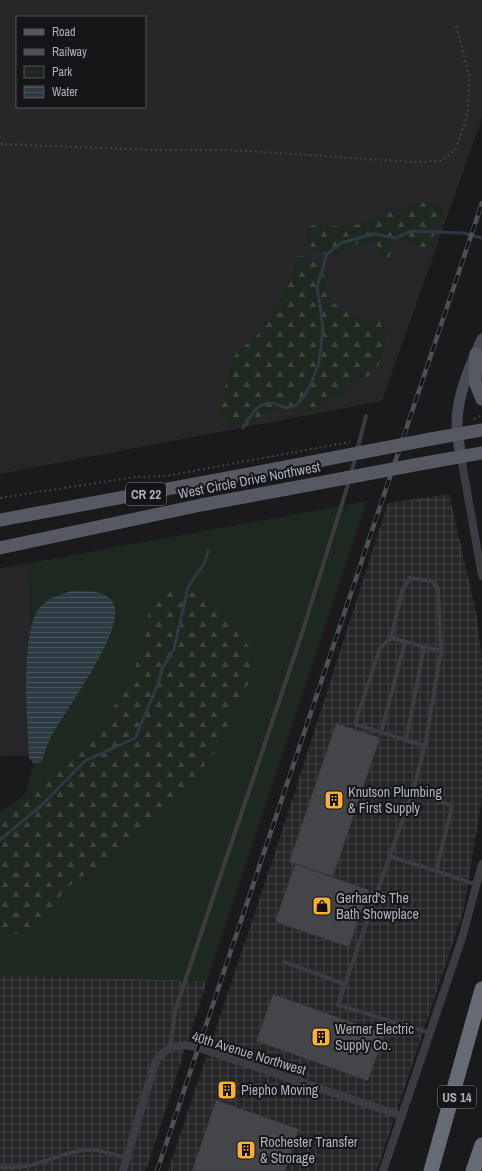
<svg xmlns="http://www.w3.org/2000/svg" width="482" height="1171" viewBox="0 0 482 1171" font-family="'Archivo Narrow',sans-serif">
  <defs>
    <pattern id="industrial-grid" width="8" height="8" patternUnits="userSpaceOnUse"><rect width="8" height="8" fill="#262629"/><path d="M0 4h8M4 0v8" fill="none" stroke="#434346"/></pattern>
    <pattern id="forest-firs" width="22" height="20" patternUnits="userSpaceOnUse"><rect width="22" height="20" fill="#1f2820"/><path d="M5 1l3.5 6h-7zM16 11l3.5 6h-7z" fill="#3d453e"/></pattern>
    <pattern id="water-rules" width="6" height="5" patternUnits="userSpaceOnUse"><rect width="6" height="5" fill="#2e3a42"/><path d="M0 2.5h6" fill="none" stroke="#4a545b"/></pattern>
  </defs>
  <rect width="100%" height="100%" fill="#1a1a1c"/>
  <g fill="#262629" fill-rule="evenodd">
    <path d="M0,0h482v118l-100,283 -382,73zM17,17h128v90h-128z"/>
    <path d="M29,563l7,192 -36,1v-188z"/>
  </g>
  <g fill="url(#industrial-grid)">
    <path d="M449,494l27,118 6,47v138l-18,112 -87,262h-209l107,-318 113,-350z"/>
    <path d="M0,975l207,6 -61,190h-146z"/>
  </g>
  <path fill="#1f2820" d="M367,501l-160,480 -207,-6v-92l36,-128 -7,-192z"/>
  <g fill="url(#forest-firs)">
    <path d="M420,202l16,1 6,4c2,15 -1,11 -7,21 -2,5 -1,15 -2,20l-13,1 -15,-8 -8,-1 -6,5 -1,12 -5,3 -10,-18c-18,-2 -27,7 -41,15 -15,-5 -30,-9 -29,-27l7,-5 38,2z"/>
    <path d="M298,256c12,0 22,8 26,19 1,4 0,9 1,13 6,21 35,34 56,33l8,8 -2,14 -8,21 -8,11 -11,4 -9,6 -7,9 -12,5 -17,12 -10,1 -28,-3 -12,3 -9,9 -10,5h-10l-15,-10 -1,-9 13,-48 6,-10 12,-7 15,-16 25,-46z"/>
    <path d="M172,587h16l34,26 28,35v32l-33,69 -23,31 -54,55 -74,53 -26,37 -20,9 -20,-1v-121l19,-12 20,-18 22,-14 49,-54 25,-45 14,-57 12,-15z"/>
  </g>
  <path fill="url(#water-rules)" d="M71,591c14,0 35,-2 42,12 15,25 -50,110 -63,136 -4,7 -5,15 -9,23l-8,1 -4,-5c-1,-33 -10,-130 12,-152 9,-9 19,-11 30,-15z"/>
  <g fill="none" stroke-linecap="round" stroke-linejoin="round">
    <g stroke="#2e3a42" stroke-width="3">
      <path d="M243,428c6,-10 14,-26 28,-25 4,0 11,4 15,5l10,-3 8,-9 6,-10 9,-23 4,-36 -6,-40 10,-33 14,-11 32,-9 22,4 17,-7 51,2 19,5"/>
      <path d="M0,840l43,-36 42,-43 50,-23 23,-54 4,-15 12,-20 14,-62 17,-25 3,-11"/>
    </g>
  </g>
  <g fill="#444549" stroke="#343438">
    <path d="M336,723l44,15 -47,139 -44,-15z"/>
    <path d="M295,864l74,26 -20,57 -74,-25z"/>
    <path d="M273,994l112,40 -17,47 -112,-40z"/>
    <path d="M223,1079l15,5 -6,18 -15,-5z"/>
    <path d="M216,1100l83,29 -14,42h-93z"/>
  </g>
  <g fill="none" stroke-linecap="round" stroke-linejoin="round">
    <g stroke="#404349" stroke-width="2" stroke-dasharray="2 3" stroke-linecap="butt">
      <path d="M0,144l154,6h76l185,12 26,-1 8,-6 6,-5 4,-10 9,-28 1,-36 -13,-51"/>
      <path d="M474,419l8,-4"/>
      <path d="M0,498l135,-21 31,-1 129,-24"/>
    </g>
    <g stroke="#3a3c42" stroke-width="4">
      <path d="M351,474l15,-58"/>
      <path d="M391,638l12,-50 7,-10 22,3 6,7 3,63"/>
      <path d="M381,733l24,-91"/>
      <path d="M406,741l18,-94"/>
      <path d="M413,790l12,-44 16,-95 -50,-13 -11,10 -25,76 70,22"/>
      <path d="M389,856l47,15"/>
      <path d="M284,962l61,22 68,-194 39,16 -16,65 41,14"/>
      <path d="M345,984l-7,21 92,28"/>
      <path d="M170,1047l6,-39 127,-378 46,-149"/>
      <path d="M0,1167c36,4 54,-14 86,-17 12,-2 28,5 40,8"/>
    </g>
    <g stroke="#3a3c42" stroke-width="8">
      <path d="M461,457l21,119"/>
      <path d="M123,1171l30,-102 4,-10 13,-12 16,-2 13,3 203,68"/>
      <path d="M383,1171l79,-233 20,-74"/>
    </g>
    <path stroke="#484b52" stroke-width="11" d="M461,457c-2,-11 -4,-23 -4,-34 0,-28 14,-59 25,-84"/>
    <g stroke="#565961" stroke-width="13">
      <path d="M476,354l-1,28 7,17"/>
      <path d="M431,439l51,-9"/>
      <path d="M425,463l57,-10"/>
      <path d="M0,520l291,-54"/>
      <path d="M0,548l201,-43 86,-16"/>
    </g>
    <g stroke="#666a73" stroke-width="15">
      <path d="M431,1171l51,-182"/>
      <path d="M473,1171l9,-26"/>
    </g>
    <defs>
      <path id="rail" d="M157,1171l325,-968"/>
    </defs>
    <use href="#rail" stroke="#4d5057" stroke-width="4.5"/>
    <use href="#rail" stroke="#151517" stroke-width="3" stroke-dasharray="9" stroke-linecap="butt"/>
    <path stroke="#404349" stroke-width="2" stroke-dasharray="2 3" stroke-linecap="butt" d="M295,452l55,-10"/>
    <g stroke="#565961" stroke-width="13">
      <path d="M291,466l140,-27"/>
      <path d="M287,489l138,-26"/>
    </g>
  </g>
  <defs>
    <symbol id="building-square" viewBox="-11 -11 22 22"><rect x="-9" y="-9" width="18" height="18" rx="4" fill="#fdb131" stroke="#151517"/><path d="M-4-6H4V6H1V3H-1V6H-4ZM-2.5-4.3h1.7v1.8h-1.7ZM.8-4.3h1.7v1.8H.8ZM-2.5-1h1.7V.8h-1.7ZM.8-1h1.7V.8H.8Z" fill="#111"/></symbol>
    <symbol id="shop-square" viewBox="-11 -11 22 22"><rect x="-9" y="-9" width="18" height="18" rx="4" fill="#fdb131" stroke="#151517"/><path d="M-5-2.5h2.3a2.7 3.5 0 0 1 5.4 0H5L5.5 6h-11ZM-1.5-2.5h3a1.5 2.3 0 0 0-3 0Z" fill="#111"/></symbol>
  </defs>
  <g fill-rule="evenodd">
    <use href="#building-square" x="323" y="789" width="22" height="22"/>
    <use href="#shop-square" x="311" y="895" width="22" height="22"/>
    <use href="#building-square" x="310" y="1026" width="22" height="22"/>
    <use href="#building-square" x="216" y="1079" width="22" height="22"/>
    <use href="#building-square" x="235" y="1139" width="22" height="22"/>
  </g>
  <g text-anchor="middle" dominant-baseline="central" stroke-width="4" stroke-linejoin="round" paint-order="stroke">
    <g fill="#151517" stroke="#7f828b" stroke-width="1">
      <rect x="126" y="483" width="40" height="22" rx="3"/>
      <rect x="438" y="1086" width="38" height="22" rx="3"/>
    </g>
    <g font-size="13" font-weight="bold" fill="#acb1bd">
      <text x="146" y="494">CR 22</text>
      <text x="457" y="1097">US 14</text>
    </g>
    <g font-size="14" fill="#acb1bd" stroke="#151517">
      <text transform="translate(249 480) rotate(-11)">West Circle Drive Northwest</text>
      <text transform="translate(249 1053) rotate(17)">40th Avenue Northwest</text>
    </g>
    <g font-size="14" fill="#acb1bd" stroke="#151517" text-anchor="start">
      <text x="348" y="792">Knutson Plumbing<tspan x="348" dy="16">&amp; First Supply</tspan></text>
      <text x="336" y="898">Gerhard's The<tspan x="336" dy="16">Bath Showplace</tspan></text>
      <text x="335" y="1029">Werner Electric<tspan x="335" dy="16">Supply Co.</tspan></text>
      <text x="241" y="1090">Piepho Moving</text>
      <text x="260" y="1142">Rochester Transfer<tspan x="260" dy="16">&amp; Strorage</tspan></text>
    </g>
  </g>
  <rect x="16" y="16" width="130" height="92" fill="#151517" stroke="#515359"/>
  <rect x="24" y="29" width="20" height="6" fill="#565961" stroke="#515359"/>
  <text x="52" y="36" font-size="12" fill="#acb1bd">Road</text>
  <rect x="24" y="49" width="20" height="6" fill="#4d5057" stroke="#515359"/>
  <text x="52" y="56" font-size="12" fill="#acb1bd">Railway</text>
  <rect x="24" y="66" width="20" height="12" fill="#1f2820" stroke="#515359"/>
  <text x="52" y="76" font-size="12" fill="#acb1bd">Park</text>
  <rect x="24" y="86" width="20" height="12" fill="url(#water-rules)" stroke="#515359"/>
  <text x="52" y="96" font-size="12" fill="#acb1bd">Water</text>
</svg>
